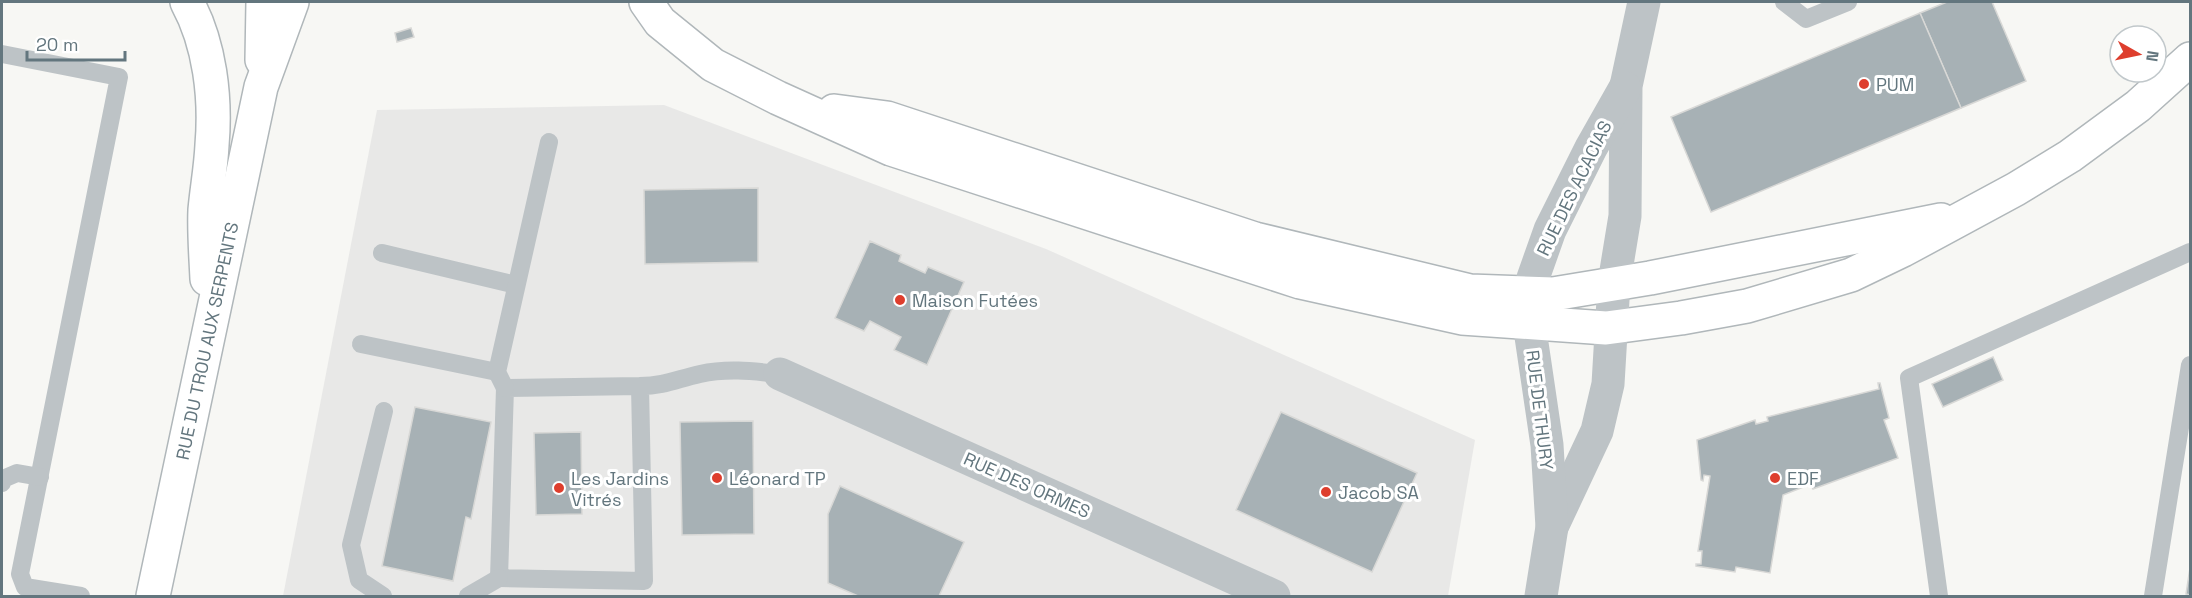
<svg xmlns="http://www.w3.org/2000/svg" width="2192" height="598" viewBox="0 0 2192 598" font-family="'Space Grotesk',sans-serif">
  <rect width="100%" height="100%" fill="#f7f7f4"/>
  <path fill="#e8e8e7" d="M664,105l382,144 429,191 -27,156h-1165l94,-486z"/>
  <g fill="#a7b1b5" stroke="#d8d8d6" stroke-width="1.5">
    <path d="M1947,2h45l34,79 -65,27 -41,-95z"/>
    <path d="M1920,13l41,95 -250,104 -40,-95z"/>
    <path d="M411,28l3,9 -17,5 -2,-9z"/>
    <path d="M758,188v74l-113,2 -1,-74z"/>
    <path d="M870,241l31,14 -2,6 26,12 3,-6 36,15 -37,83 -33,-15 7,-13 -31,-16 -6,10 -29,-13z"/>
    <path d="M1993,357l10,23 -60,27 -11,-23z"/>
    <path d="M1878,383h2l9,35 -5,2 14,38 -85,31 -2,-5 -28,11 -13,78 -34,-6 -1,5 -39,-6v-2h5l1,-13h-4l12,-75 -6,-1 -1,6 -2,-1 -4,-40 58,-20 1,4 12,-3 -1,-4 112,-28z"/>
    <path d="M415,407l76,15 -20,97 -5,-2 -13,64 -71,-15z"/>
    <path d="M1281,412l136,61 -45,99 -136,-62z"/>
    <path d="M753,421l1,113 -72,1 -2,-113z"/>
    <path d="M581,432l1,82 -46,1 -2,-82z"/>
    <path d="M840,486l124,56 -25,54h-81l-30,-13v-69z"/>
    <path d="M2190,568v27l-4,-1z"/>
  </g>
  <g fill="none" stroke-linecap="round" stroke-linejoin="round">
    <defs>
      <g id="secondary">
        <path d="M187,2c23,42 29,96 25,143 -1,22 -5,43 -7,65 -1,23 1,46 2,69"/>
        <path d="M646,2l14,20 53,43 65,33 113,51 409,133 162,36 144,10 75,-10 66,-12 104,-31 52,-25 113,-61 54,-33 68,-50 52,-47"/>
        <path d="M262,60l1,-58"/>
        <path d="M834,111l53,7 368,121 215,52 83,3 97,-16 291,-58"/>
        <path d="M153,596l108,-509 31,-85"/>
      </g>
    </defs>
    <use href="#secondary" stroke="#b0b7ba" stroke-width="36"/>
    <g stroke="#bdc3c6" stroke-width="18">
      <path d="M1784,2l22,17 42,-17"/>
      <path d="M2,54l117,23 -99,497 5,13 56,9"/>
      <path d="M382,253l134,32"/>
      <path d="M361,344l136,28"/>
      <path d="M640,386l4,195 -145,-3 6,-190 135,-2c25,0 37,-7 60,-12 27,-6 52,-3 80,0"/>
      <path d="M505,388l-8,-16 52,-230"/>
      <path d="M2,483l1,-4 14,-6 23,4"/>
      <path d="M383,596l-24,-16 -8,-35 33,-134"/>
      <path d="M468,596l31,-18"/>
      <path d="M1939,596l-30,-218 281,-126"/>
      <path d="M2153,596l37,-231"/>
    </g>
    <g stroke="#bdc3c6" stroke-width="33">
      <path d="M780,374l494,222"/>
      <path d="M1552,527l45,-96 11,-47 6,-101 11,-67 1,-130 18,-84"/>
      <path d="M1541,596l11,-69 -5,-82 -18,-122 4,-45 17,-48 41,-82 34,-60"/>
    </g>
    <use href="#secondary" stroke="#fff" stroke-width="33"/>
  </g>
  <g fill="#de3e2d" stroke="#fff" stroke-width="2">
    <circle cx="1864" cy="84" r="6"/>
    <circle cx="900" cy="300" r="6"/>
    <circle cx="717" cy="478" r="6"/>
    <circle cx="1775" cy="478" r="6"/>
    <circle cx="559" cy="488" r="6"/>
    <circle cx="1326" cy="492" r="6"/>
  </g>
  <g text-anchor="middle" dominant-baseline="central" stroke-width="6" stroke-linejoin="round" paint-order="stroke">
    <g font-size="18" fill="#63767e" stroke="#fff" text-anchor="start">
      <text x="1876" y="84">PUM</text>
      <text x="912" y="300">Maison Futées</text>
      <text x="571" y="478">Les Jardins<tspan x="571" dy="21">Vitrés</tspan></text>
      <text x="729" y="478">Léonard TP</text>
      <text x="1787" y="478">EDF</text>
      <text x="1338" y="492">Jacob SA</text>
    </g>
    <g font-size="18" fill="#63767e" stroke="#fff">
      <text transform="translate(1574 188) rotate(-64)">RUE DES ACACIAS</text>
      <text transform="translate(207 341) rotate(-78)">RUE DU TROU AUX SERPENTS</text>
      <text transform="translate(1540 410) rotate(83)">RUE DE THURY</text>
      <text transform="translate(1027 485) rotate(24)">RUE DES ORMES</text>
    </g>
  </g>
  <rect width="2192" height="598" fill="none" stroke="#63767e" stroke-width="6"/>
  <g transform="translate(2138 54) rotate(99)"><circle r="28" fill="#ffffff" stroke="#c1c8cb" stroke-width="1.5"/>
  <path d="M0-4.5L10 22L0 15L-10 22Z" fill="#de3e2d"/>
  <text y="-9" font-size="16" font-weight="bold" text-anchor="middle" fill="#63767e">N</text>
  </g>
  <path d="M27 51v9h98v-9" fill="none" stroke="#63767e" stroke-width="3"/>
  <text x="36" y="51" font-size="18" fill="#63767e" stroke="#ffffff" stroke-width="4.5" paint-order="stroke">20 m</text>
</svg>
